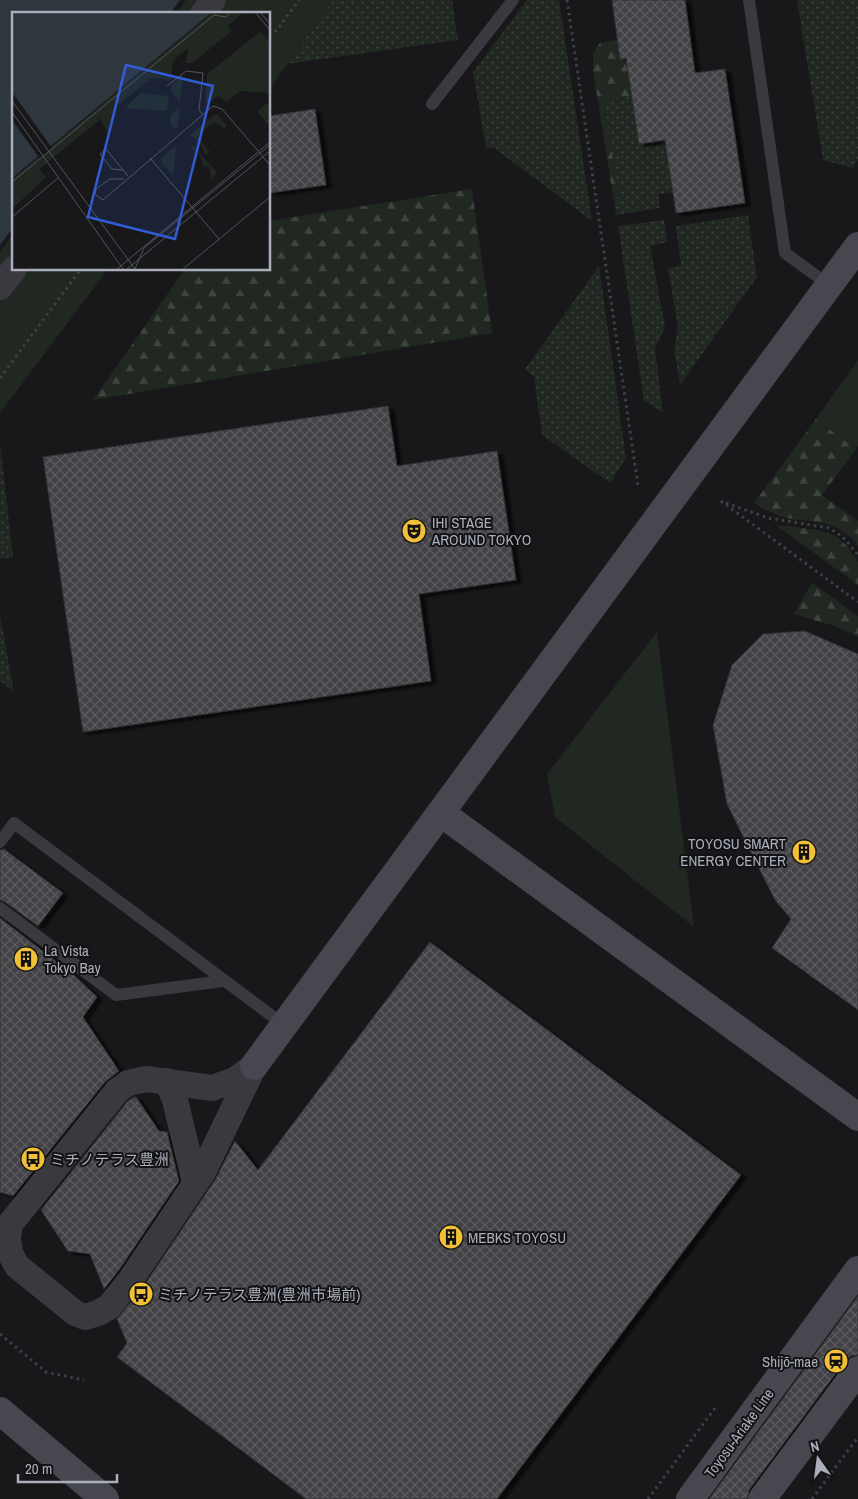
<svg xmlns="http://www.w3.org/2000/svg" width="858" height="1499" viewBox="0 0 858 1499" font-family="'Archivo Narrow','Noto Sans JP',sans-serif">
  <defs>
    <pattern id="grass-dots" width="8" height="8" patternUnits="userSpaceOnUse" patternTransform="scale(1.25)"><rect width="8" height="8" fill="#202821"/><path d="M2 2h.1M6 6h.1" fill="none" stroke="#3e453f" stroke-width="1.8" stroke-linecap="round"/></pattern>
    <pattern id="forest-firs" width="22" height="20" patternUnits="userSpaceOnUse" patternTransform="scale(1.25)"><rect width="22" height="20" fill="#202821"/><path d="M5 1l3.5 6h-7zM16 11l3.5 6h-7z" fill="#3e453f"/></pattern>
    <pattern id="building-cross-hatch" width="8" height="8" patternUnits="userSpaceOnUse" patternTransform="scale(1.25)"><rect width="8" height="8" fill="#424347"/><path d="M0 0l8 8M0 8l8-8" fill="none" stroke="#5b5c5f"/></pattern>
    <filter id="shadow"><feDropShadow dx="5.5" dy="3" stdDeviation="1" flood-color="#0009"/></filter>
  </defs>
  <rect width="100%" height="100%" fill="#18181a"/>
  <g fill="url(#grass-dots)">
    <path d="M317,0h135l6,40 -187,26z"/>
    <path d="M527,0h32l33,221 -98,-73 -8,-1 -13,-75z"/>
    <path d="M797,0h61v160l-6,8 -29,-8z"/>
    <path d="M632,96l7,48 26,-4 8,52 -15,2 2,14 -44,7 -2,-13 5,-7 -15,-90 8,-7z"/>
    <path d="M748,215l9,62 -77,108 -6,-36 4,-22 -10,-59 13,-2 -5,-40z"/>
    <path d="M664,220l3,22 -17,4 15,81 -10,22 8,63 -19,-11 -26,-175z"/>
    <path d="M599,266l27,192 -16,25 -68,-48 -8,-58 -9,-8z"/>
    <path d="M0,443l13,114 -13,2z"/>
    <path d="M0,615l14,77 -14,-11z"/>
  </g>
  <g fill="url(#forest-firs)">
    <path d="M617,40l3,18 9,-1 3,39 -20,2 -8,7 15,90 -5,7 -21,-132v-17l7,-10z"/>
    <path d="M472,189l20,144 -399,67 92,-131h84v-48z"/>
    <path d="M816,419l40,30 -34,46 36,26v25c-3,-5 -6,-8 -11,-11 -19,-17 -38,-12 -60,-17 -11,-3 -23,-8 -33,-15z"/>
    <path d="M776,525l43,5 17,6 12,11 10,15v23z"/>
    <path d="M812,583l46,33v21l-23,-11 -41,-12z"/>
  </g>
  <g fill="#202821">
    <path d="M186,0h147l-64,90v-76h-93z"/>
    <path d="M14,233v36h94l-108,144v-161z"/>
    <path d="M858,360v86l-2,3 -40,-30z"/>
    <path d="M657,632l37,295 -139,-110 -8,-43z"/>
  </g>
  <path fill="#2e363e" d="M0,0h180l-10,14h-156v212l-14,19z"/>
  <g fill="url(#building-cross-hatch)" stroke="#323236" filter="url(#shadow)">
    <path d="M612,0h73l10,73 30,-4 20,134 -69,10 -11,-73 -26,4 -13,-86 -6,1z"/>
    <path d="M315,109l11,76 -57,8v-77z"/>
    <path d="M388,406l9,60 100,-15 19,129 -97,14 12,87 -348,51 -40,-275z"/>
    <path d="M805,631l53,23v356l-86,-62 19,-29 -16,-19 -48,-96 -14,-79 19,-60 31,-31z"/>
    <path d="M4,849l59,44 -25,33 -33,-24 -5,-2v-50z"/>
    <path d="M0,918l75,58 22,21 -14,20 36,54 -14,11 -92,114 -13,-4z"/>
    <path d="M430,942l311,233 -244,324h-191l-189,-142 10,-14 -10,-24 26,-32 72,-107 20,-39 23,29z"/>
    <path d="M134,1097h2l23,34 8,1 12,49 -60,89 -15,19 -14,-35 -22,-3 -27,-41 86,-108z"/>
    <path d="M858,1296v59l-7,1 -6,5 -96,129 -2,9h-38z"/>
  </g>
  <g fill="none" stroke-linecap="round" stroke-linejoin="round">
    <g stroke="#3f4046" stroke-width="3" stroke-dasharray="2.5 4" stroke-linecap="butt">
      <path d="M567,0l71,486"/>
      <path d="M269,35l7,-4 23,-31"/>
      <path d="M0,378l81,-109"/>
      <path d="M721,501l137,101"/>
      <path d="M726,503l42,15 61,10 14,9 15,18"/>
      <path d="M0,1334l46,38 38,8"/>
      <path d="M648,1499l67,-91"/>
      <path d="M812,1499l46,-62"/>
    </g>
    <g stroke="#39393f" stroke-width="12">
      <path d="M749,0l36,253 44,32"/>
      <path d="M432,104l81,-104"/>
      <path d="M0,842l14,-19 270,202"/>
      <path d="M0,908l116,87 107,-14"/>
    </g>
    <g stroke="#39393f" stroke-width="26">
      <path d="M203,14l10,-14"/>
      <path d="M0,287l14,-18"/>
      <path d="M254,1066l-51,106 -72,107 -22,28 -11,6 -13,4 -10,-4 -58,-47 -7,-13 -2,-15 2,-14 107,-133 11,-8 18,-4 66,9 23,-8z"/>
      <path d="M167,1081l8,19 20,83"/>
    </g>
    <g stroke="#47484f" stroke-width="28">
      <path d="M441,813l417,304"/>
      <path d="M254,1066l604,-820"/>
      <path d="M0,1411l105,88"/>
      <path d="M690,1499l168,-229"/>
      <path d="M762,1499l96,-129"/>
    </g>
    <g stroke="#4c4d54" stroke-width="1">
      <path d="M706,1499l152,-212"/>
      <path d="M761,1499l97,-132"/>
    </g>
  </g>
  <defs>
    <symbol id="theatre-disc" viewBox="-11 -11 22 22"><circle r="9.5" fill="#f2c038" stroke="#131315"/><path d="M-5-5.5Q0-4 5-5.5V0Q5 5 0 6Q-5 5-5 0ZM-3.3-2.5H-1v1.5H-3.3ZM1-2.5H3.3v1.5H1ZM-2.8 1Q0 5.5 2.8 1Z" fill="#111"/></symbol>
    <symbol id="building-disc" viewBox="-11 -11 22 22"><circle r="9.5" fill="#f2c038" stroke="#131315"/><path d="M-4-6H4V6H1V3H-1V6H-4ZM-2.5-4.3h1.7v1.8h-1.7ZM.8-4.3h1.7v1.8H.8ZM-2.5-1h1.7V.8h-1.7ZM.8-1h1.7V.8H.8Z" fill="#111"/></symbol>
    <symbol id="bus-disc" viewBox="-11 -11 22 22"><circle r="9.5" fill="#f2c038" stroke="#131315"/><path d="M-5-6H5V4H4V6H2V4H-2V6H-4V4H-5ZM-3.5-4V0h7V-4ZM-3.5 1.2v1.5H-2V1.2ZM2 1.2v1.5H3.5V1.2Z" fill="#111"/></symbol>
    <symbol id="station-disc" viewBox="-11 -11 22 22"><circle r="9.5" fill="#f2c038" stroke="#131315"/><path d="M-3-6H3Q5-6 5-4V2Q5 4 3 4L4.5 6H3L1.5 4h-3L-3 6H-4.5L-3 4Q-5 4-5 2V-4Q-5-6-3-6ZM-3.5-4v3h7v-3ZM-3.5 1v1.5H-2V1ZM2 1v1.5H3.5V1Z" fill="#111"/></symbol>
  </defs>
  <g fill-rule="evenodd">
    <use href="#theatre-disc" x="400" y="517" width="28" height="28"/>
    <use href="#building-disc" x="790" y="838" width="28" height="28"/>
    <use href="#building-disc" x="12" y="945" width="28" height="28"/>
    <use href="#bus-disc" x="19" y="1145" width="28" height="28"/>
    <use href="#building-disc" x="437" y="1223" width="28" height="28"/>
    <use href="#bus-disc" x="127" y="1280" width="28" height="28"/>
    <use href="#station-disc" x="822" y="1347" width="28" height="28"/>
  </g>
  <g text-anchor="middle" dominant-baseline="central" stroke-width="4" stroke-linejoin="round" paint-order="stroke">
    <g font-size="15" fill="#aaaeba" stroke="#131315" text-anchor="start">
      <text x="432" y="522">IHI STAGE<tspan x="432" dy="17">AROUND TOKYO</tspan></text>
      <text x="786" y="843" text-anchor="end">TOYOSU SMART<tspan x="786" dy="17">ENERGY CENTER</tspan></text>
      <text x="44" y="950">La Vista<tspan x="44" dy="17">Tokyo Bay</tspan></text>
      <text x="50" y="1159">ミチノテラス豊洲</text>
      <text x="468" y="1237">MEBKS TOYOSU</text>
      <text x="158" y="1294">ミチノテラス豊洲(豊洲市場前)</text>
      <text x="818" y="1361" text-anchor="end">Shijō-mae</text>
    </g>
    <g font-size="15" fill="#aaaeba" stroke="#131315">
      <text transform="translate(739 1433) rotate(-54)">Toyosu-Ariake Line</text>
    </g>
  </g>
  <g transform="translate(12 12)">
    <rect width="258" height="258" fill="#18181a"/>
    <path d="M205,11l10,2 5,6 -40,32h-6l2,-16zM249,19l8,11v51l-29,-2 -14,11 -8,-6 -10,7 -3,-1 2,-28zM161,47l-2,21 -20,-2zM171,63l-3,27 -9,-10 1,-8zM257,90v24l-12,-15zM103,95l-5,15 -1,13 -9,-16zM168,95l-2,20 -3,2 -5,-6v-8z" fill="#202821"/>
    <path d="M129,81l28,3 -2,15 -42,-3zM186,116l3,4 -4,4 13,16 -4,3 -8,-15 -8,-5zM181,133l24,28 -5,7 -3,-13 -6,-1 -3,-11 -9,-8z" fill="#202821"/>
    <path d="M201,0h31l-16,14 -11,-1 -178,144 7,8 -34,32v-30zM202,103h4l9,11 -3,2 -10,-6 -13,10 -3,-4zM164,134l-3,30 -12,-14 1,-5z" fill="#202821"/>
    <path d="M0,0h200l-200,166z" fill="#2e363e"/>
    <path d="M0,80l40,56 -12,11 -28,-39z" fill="#18181a"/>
    <path fill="none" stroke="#2e363e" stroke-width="2.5" d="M0,18l22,-18"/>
    <path fill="none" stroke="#52545a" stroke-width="1" d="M243,0l15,18M248,0l10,12M155,74l19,-15 17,2 -4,37 4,5M0,89l123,168M0,100l111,157M138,146l69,81M111,158l-11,-1 -12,-15 6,-5 22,27M112,167h-14l-14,10 -1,5 8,6 110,-94 9,3 48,56M0,170l202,-167 12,2 5,-5M0,205l46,-39M105,257l153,-127M115,257l143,-118M123,257l9,-21 126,-103M171,257l87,-72"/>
    <path fill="#325cd4" fill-opacity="0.15" stroke="#325cd4" stroke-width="2.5" d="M114,53l87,21 -38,153 -87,-22z"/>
    <rect width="258" height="258" fill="none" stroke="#aaaeba" stroke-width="2.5"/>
  </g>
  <g transform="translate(818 1459) rotate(346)" stroke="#131315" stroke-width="4" paint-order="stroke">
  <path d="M0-4L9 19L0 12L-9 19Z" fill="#aaaeba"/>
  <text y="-8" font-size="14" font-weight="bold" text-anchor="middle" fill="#aaaeba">N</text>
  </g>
  <path d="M18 1474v8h99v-8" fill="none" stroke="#aaaeba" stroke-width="2.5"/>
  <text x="25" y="1474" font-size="15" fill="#aaaeba" stroke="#131315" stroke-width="4" paint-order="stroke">20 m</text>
</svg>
